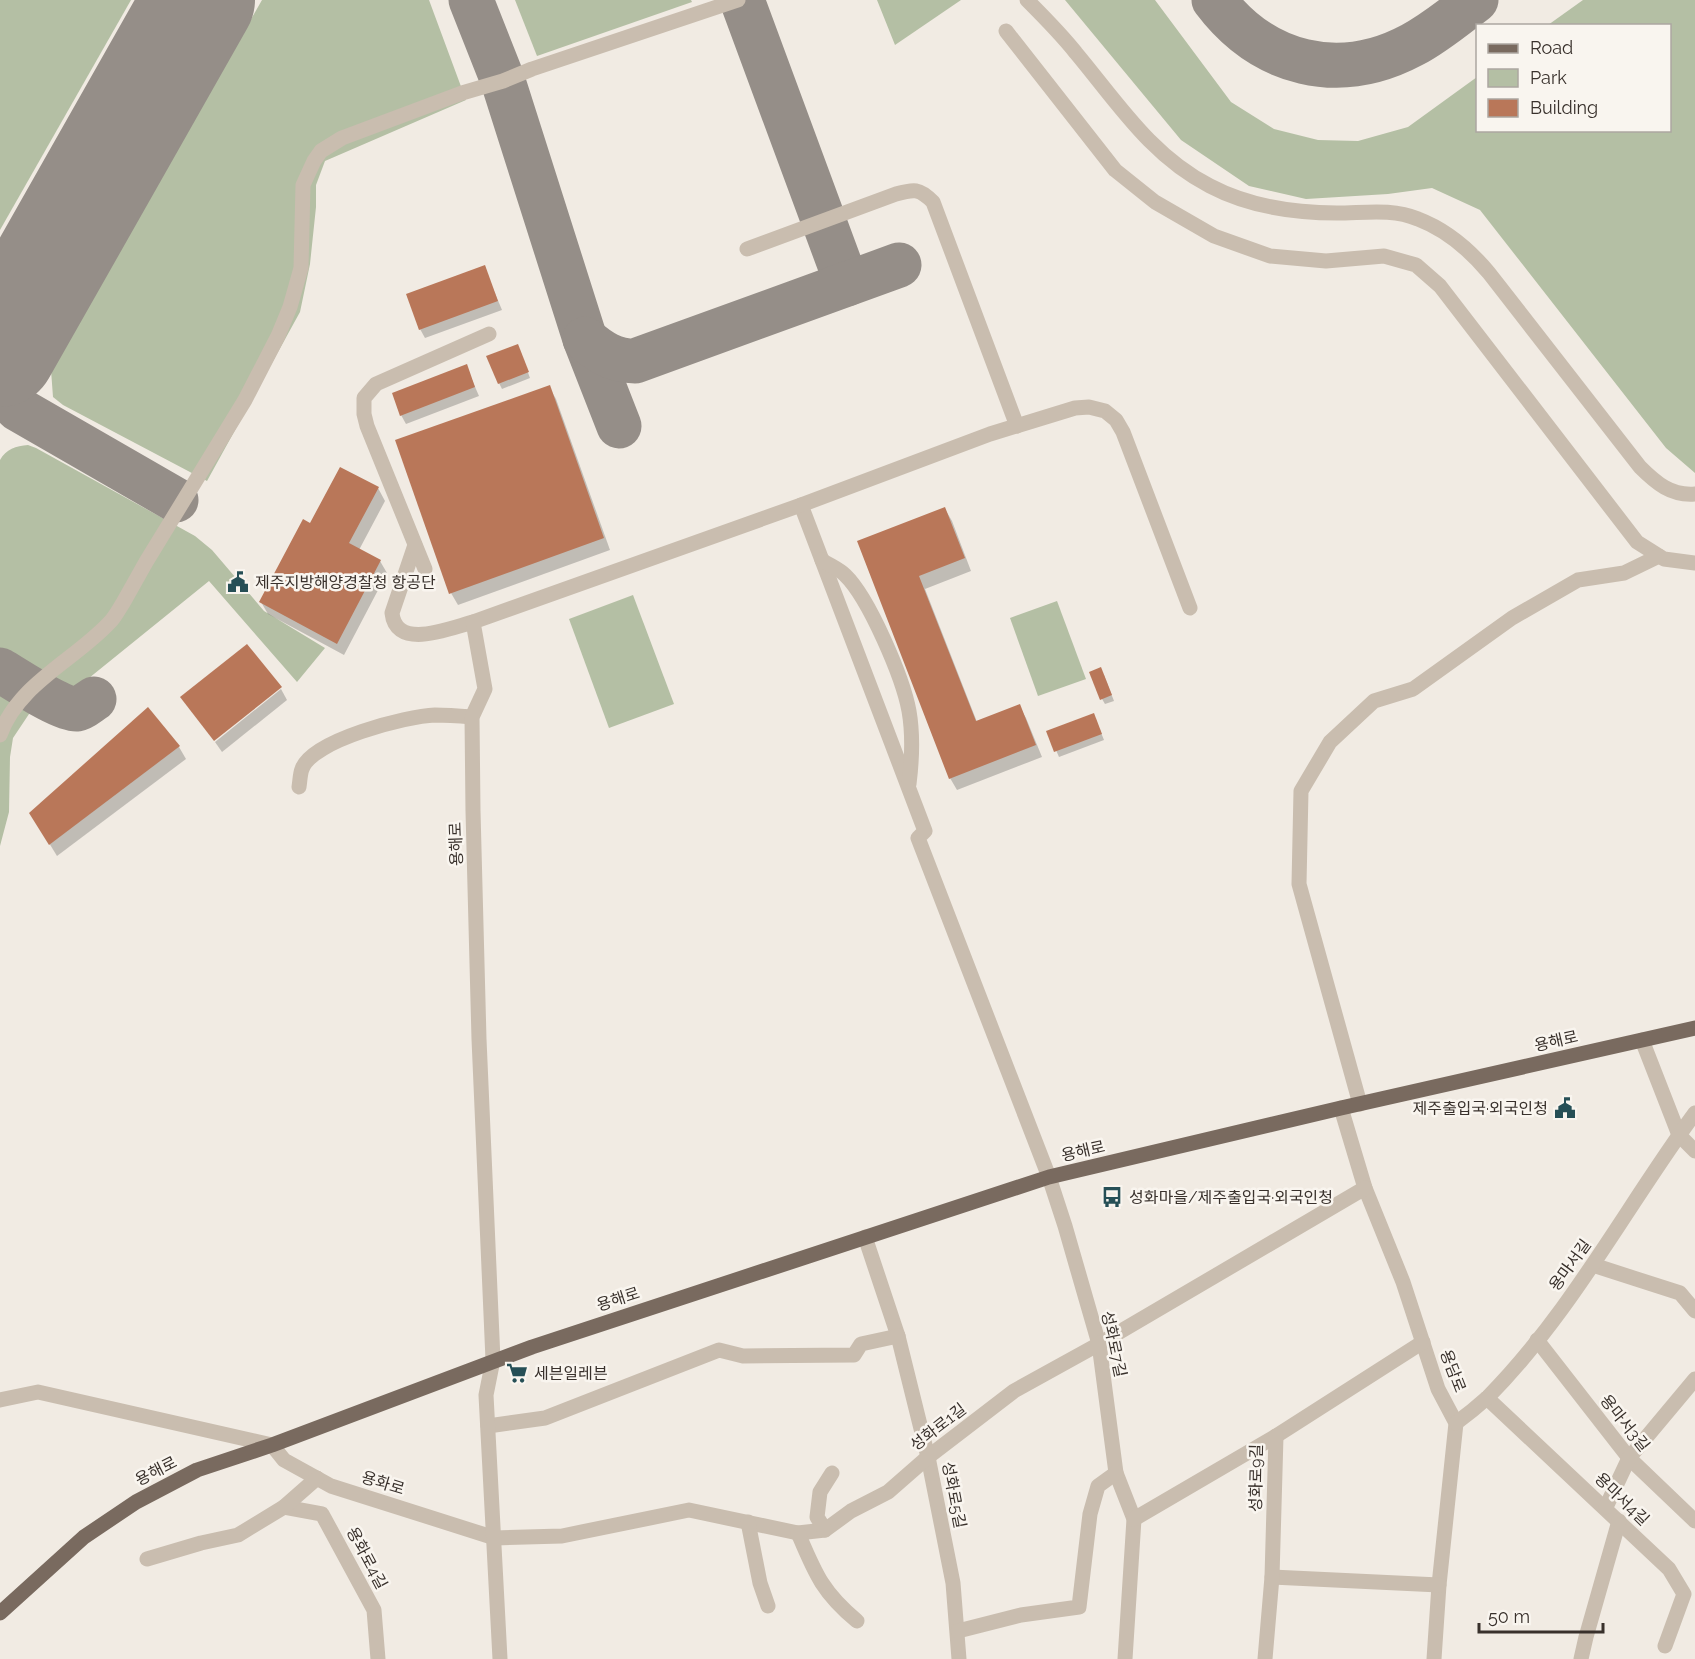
<svg xmlns="http://www.w3.org/2000/svg" width="1695" height="1659" viewBox="0 0 1695 1659" font-family="Raleway,'Noto Sans KR',sans-serif">
  <rect width="100%" height="100%" fill="#f1ebe3"/>
  <g fill="#b4bfa4">
    <path d="M0,0h131l-131,230z"/>
    <path d="M262,0h167l37,100 -141,61 -9,24v22l-6,57 -10,48 -93,169 -144,-76 -10,-8 -2,-27z"/>
    <path d="M515,0h176l1,2 -155,54z"/>
    <path d="M877,0h84l-66,45z"/>
    <path d="M1065,0h90l76,102 43,27 44,11 40,1 50,-14 69,-50 1,53h192v-104l-122,-1 35,-25h112v473l-29,-25 -186,-238 -48,-22 -44,6 -82,5 -57,-13 -68,-46z"/>
    <path d="M28,445l8,3 159,88 17,14 52,61 61,37 -28,34 -88,-101 -141,114 -68,-39v-196c6,-11 16,-14 28,-15z"/>
    <path d="M633,595l41,109 -65,24 -40,-109z"/>
    <path d="M1057,601l29,78 -48,17 -28,-78z"/>
    <path d="M0,685l35,20 -22,33 -3,19 -1,55 -9,34z"/>
  </g>
  <g fill="#0003">
    <path d="M484,267l18,43 -77,28 -5,-9z"/>
    <path d="M520,351l10,27 -28,11 -3,-6z"/>
    <path d="M466,366l13,30 -73,28 -5,-9z"/>
    <path d="M549,387l7,12 54,151 -152,55 -7,-12z"/>
    <path d="M378,488l7,13 -26,49 21,11 7,12 -43,82 -76,-41 -7,-12 50,-77z"/>
    <path d="M945,509l7,12 19,50 -46,18 52,133 42,-16 7,12 16,39 -85,33 -7,-12 -91,-236z"/>
    <path d="M1104,675l10,26 -9,3 -3,-5z"/>
    <path d="M281,689l6,11 -65,52 -7,-10z"/>
    <path d="M148,710l31,37 7,12 -129,97 -19,-31z"/>
    <path d="M1096,720l8,20 -45,17 -11,-25z"/>
  </g>
  <g fill="none" stroke-linecap="round" stroke-linejoin="round">
    <g stroke="#958e88" stroke-width="45">
      <path d="M471,0l32,81 82,258 34,87"/>
      <path d="M742,0l105,284"/>
      <path d="M1214,0c49,65 125,84 198,45 23,-12 43,-29 64,-45"/>
      <path d="M585,339c15,13 29,22 50,22l264,-96"/>
      <path d="M5,343c-3,25 -5,47 13,66l158,91"/>
      <path d="M0,670c14,8 63,41 77,39 6,-1 12,-7 17,-10"/>
    </g>
    <path stroke="#958e88" stroke-width="112" d="M0,351l199,-351"/>
  </g>
  <g fill="#b97759">
    <path d="M485,265l13,36 -79,29 -13,-36z"/>
    <path d="M518,344l11,28 -31,12 -12,-28z"/>
    <path d="M467,364l8,23 -75,29 -8,-23z"/>
    <path d="M550,385l54,153 -155,56 -54,-154z"/>
    <path d="M340,467l39,20 -30,56 32,17 -44,84 -78,-42 44,-83 7,4z"/>
    <path d="M945,507l20,51 -46,18 57,145 44,-17 16,41 -87,34 -92,-238z"/>
    <path d="M247,644l35,43 -68,54 -34,-44z"/>
    <path d="M1101,667l11,28 -12,5 -11,-28z"/>
    <path d="M148,707l32,39 -131,99 -20,-32z"/>
    <path d="M1094,713l8,21 -48,18 -8,-21z"/>
  </g>
  <g fill="none" stroke-linecap="round" stroke-linejoin="round">
    <g stroke="#c9bdaf" stroke-width="15">
      <path d="M1027,0c17,17 34,34 49,53 41,49 75,103 134,133 40,21 83,27 127,27 27,0 55,-5 81,6 29,11 51,30 71,54l151,194c16,16 31,29 55,27"/>
      <path d="M1006,31l109,139 40,32 59,34 56,20 56,5 58,-5 32,9 24,21 197,256 27,17 31,4"/>
      <path d="M747,249l149,-55c18,-5 23,-6 37,8l84,224"/>
      <path d="M801,505l124,326 -7,7 131,339 16,49 34,118 17,129 18,46 -9,140"/>
      <path d="M415,545l-23,68c4,38 58,15 81,9"/>
      <path d="M822,560c7,5 17,9 23,15 24,23 58,103 64,136 4,23 3,49 0,73"/>
      <path d="M425,569l-58,-143 -3,-12v-16l12,-14 113,-50"/>
      <path d="M0,735c18,-51 75,-75 110,-113 5,-5 9,-13 13,-19l23,-41 99,-162 33,-64 12,-29 11,-39 2,-83 11,-24 7,-10 21,-13 120,-45 41,-12 29,-12 206,-69"/>
      <path d="M299,787c1,-6 1,-13 3,-18 10,-29 105,-53 133,-54 12,0 25,1 37,2"/>
      <path d="M1642,1040l37,95 16,16"/>
      <path d="M1360,1104l-61,-220 2,-93 29,-49 44,-41 39,-12 99,-71 66,-38 46,-7 35,-17"/>
      <path d="M1341,1108l24,80 38,94 35,107 18,34 -17,162 -5,74"/>
      <path d="M865,1237l33,99 30,121 25,126 6,76"/>
      <path d="M1593,1265l87,28 15,18"/>
      <path d="M1537,1340l92,118 66,63"/>
      <path d="M1487,1398l182,171 15,25 -19,52"/>
      <path d="M0,1400l38,-8 234,53 12,15 47,26 164,52 67,-2 127,-26 109,23 27,-3 26,-19 37,-19 40,-35 86,-66 85,-47 266,-156"/>
      <path d="M1456,1423c11,-8 22,-17 32,-26 83,-84 138,-190 207,-284"/>
      <path d="M488,1426l57,-8 174,-68 24,6 111,-1 7,-11 37,-8"/>
      <path d="M284,1507l38,7 52,96 4,49"/>
      <path d="M1606,1507l23,-49 66,-79"/>
      <path d="M1134,1519l142,-83 147,-94"/>
      <path d="M748,1522l12,61 8,23"/>
      <path d="M825,1530l-8,-13 3,-25 12,-19"/>
      <path d="M798,1533c17,40 24,59 59,88"/>
      <path d="M147,1559l54,-16 37,-8 46,-28 33,-29"/>
      <path d="M1272,1577l167,8"/>
      <path d="M958,1631l63,-16 58,-8 11,-93 8,-28 18,-13"/>
      <path d="M500,1659l-14,-264 7,-35 -14,-321 -6,-228 -1,-94 13,-28 -12,-67 328,-117 189,-71 85,-26 14,-1 16,4 11,9 7,12 67,176"/>
      <path d="M1265,1659l7,-82 4,-141"/>
      <path d="M1581,1659l5,-22 33,-116"/>
    </g>
    <path stroke="#796a5f" stroke-width="15" d="M0,1613l84,-76 52,-35 61,-32 75,-25 260,-98 517,-170 292,-69 354,-80"/>
  </g>
  <defs>
    <symbol id="civic-bare" viewBox="-9 -9 18 18"><path d="M-.6-6.5H3V-4.5H.6V-3L4-1V1h2V6H-6V1h2V-1L-.6-3ZM-1.2 2.5V6h2.4V2.5Z" fill="#264f56" stroke="#f9f5ef" stroke-width="2.5" paint-order="stroke"/></symbol>
    <symbol id="bus-bare" viewBox="-9 -9 18 18"><path d="M-5-6H5V4H4V6H2V4H-2V6H-4V4H-5ZM-3.5-4V0h7V-4ZM-3.5 1.2v1.5H-2V1.2ZM2 1.2v1.5H3.5V1.2Z" fill="#264f56" stroke="#f9f5ef" stroke-width="2.5" paint-order="stroke"/></symbol>
    <symbol id="supermarket-bare" viewBox="-9 -9 18 18"><path d="M-6-5.5h2.5l.6 2H6L4.5 2H-2.5L-4.4-4H-6ZM-1.5 3.2a1.3 1.3 0 1 0 .1 0ZM3 3.2a1.3 1.3 0 1 0 .1 0Z" fill="#264f56" stroke="#f9f5ef" stroke-width="2.5" paint-order="stroke"/></symbol>
  </defs>
  <g fill-rule="evenodd">
    <use href="#civic-bare" x="223" y="567" width="30" height="30"/>
    <use href="#civic-bare" x="1550" y="1093" width="30" height="30"/>
    <use href="#bus-bare" x="1097" y="1182" width="30" height="30"/>
    <use href="#supermarket-bare" x="502" y="1358" width="30" height="30"/>
  </g>
  <g text-anchor="middle" dominant-baseline="central" stroke-width="5" stroke-linejoin="round" paint-order="stroke">
    <g font-size="16" fill="#39312c" stroke="#f9f5ef" text-anchor="start">
      <text x="255" y="582">제주지방해양경찰청 항공단</text>
      <text x="1548" y="1108" text-anchor="end">제주출입국·외국인청</text>
      <text x="1129" y="1197">성화마을/제주출입국·외국인청</text>
      <text x="534" y="1373">세븐일레븐</text>
    </g>
    <g font-size="16" fill="#39312c" stroke="#f9f5ef">
      <text transform="translate(456 844) rotate(-92)">용해로</text>
      <text transform="translate(1556 1041) rotate(-13)">용해로</text>
      <text transform="translate(1083 1151) rotate(-13)">용해로</text>
      <text transform="translate(1570 1265) rotate(-54)">용마서길</text>
      <text transform="translate(618 1299) rotate(-18)">용해로</text>
      <text transform="translate(1114 1344) rotate(78)">성화로7길</text>
      <text transform="translate(1453 1371) rotate(69)">용담로</text>
      <text transform="translate(1625 1423) rotate(51)">용마서3길</text>
      <text transform="translate(938 1427) rotate(-38)">성화로1길</text>
      <text transform="translate(156 1471) rotate(-27)">용해로</text>
      <text transform="translate(1256 1478) rotate(-89)">성화로9길</text>
      <text transform="translate(383 1483) rotate(17)">용화로</text>
      <text transform="translate(954 1495) rotate(79)">성화로5길</text>
      <text transform="translate(1622 1499) rotate(44)">용마서4길</text>
      <text transform="translate(367 1558) rotate(62)">용화로4길</text>
    </g>
  </g>
  <rect x="1476" y="24" width="195" height="108" fill="#f9f5ef" stroke="#aca7a1" stroke-width="1.5"/>
  <rect x="1488" y="44" width="30" height="9" fill="#796a5f" stroke="#aca7a1" stroke-width="1.5"/>
  <text x="1530" y="54" font-size="18" fill="#39312c">Road</text>
  <rect x="1488" y="69" width="30" height="18" fill="#b4bfa4" stroke="#aca7a1" stroke-width="1.5"/>
  <text x="1530" y="84" font-size="18" fill="#39312c">Park</text>
  <rect x="1488" y="99" width="30" height="18" fill="#b97759" stroke="#aca7a1" stroke-width="1.5"/>
  <text x="1530" y="114" font-size="18" fill="#39312c">Building</text>
  <path d="M1479 1623v9h124v-9" fill="none" stroke="#39312c" stroke-width="3"/>
  <text x="1488" y="1623" font-size="18" fill="#39312c" stroke="#f9f5ef" stroke-width="4.5" paint-order="stroke">50 m</text>
</svg>
